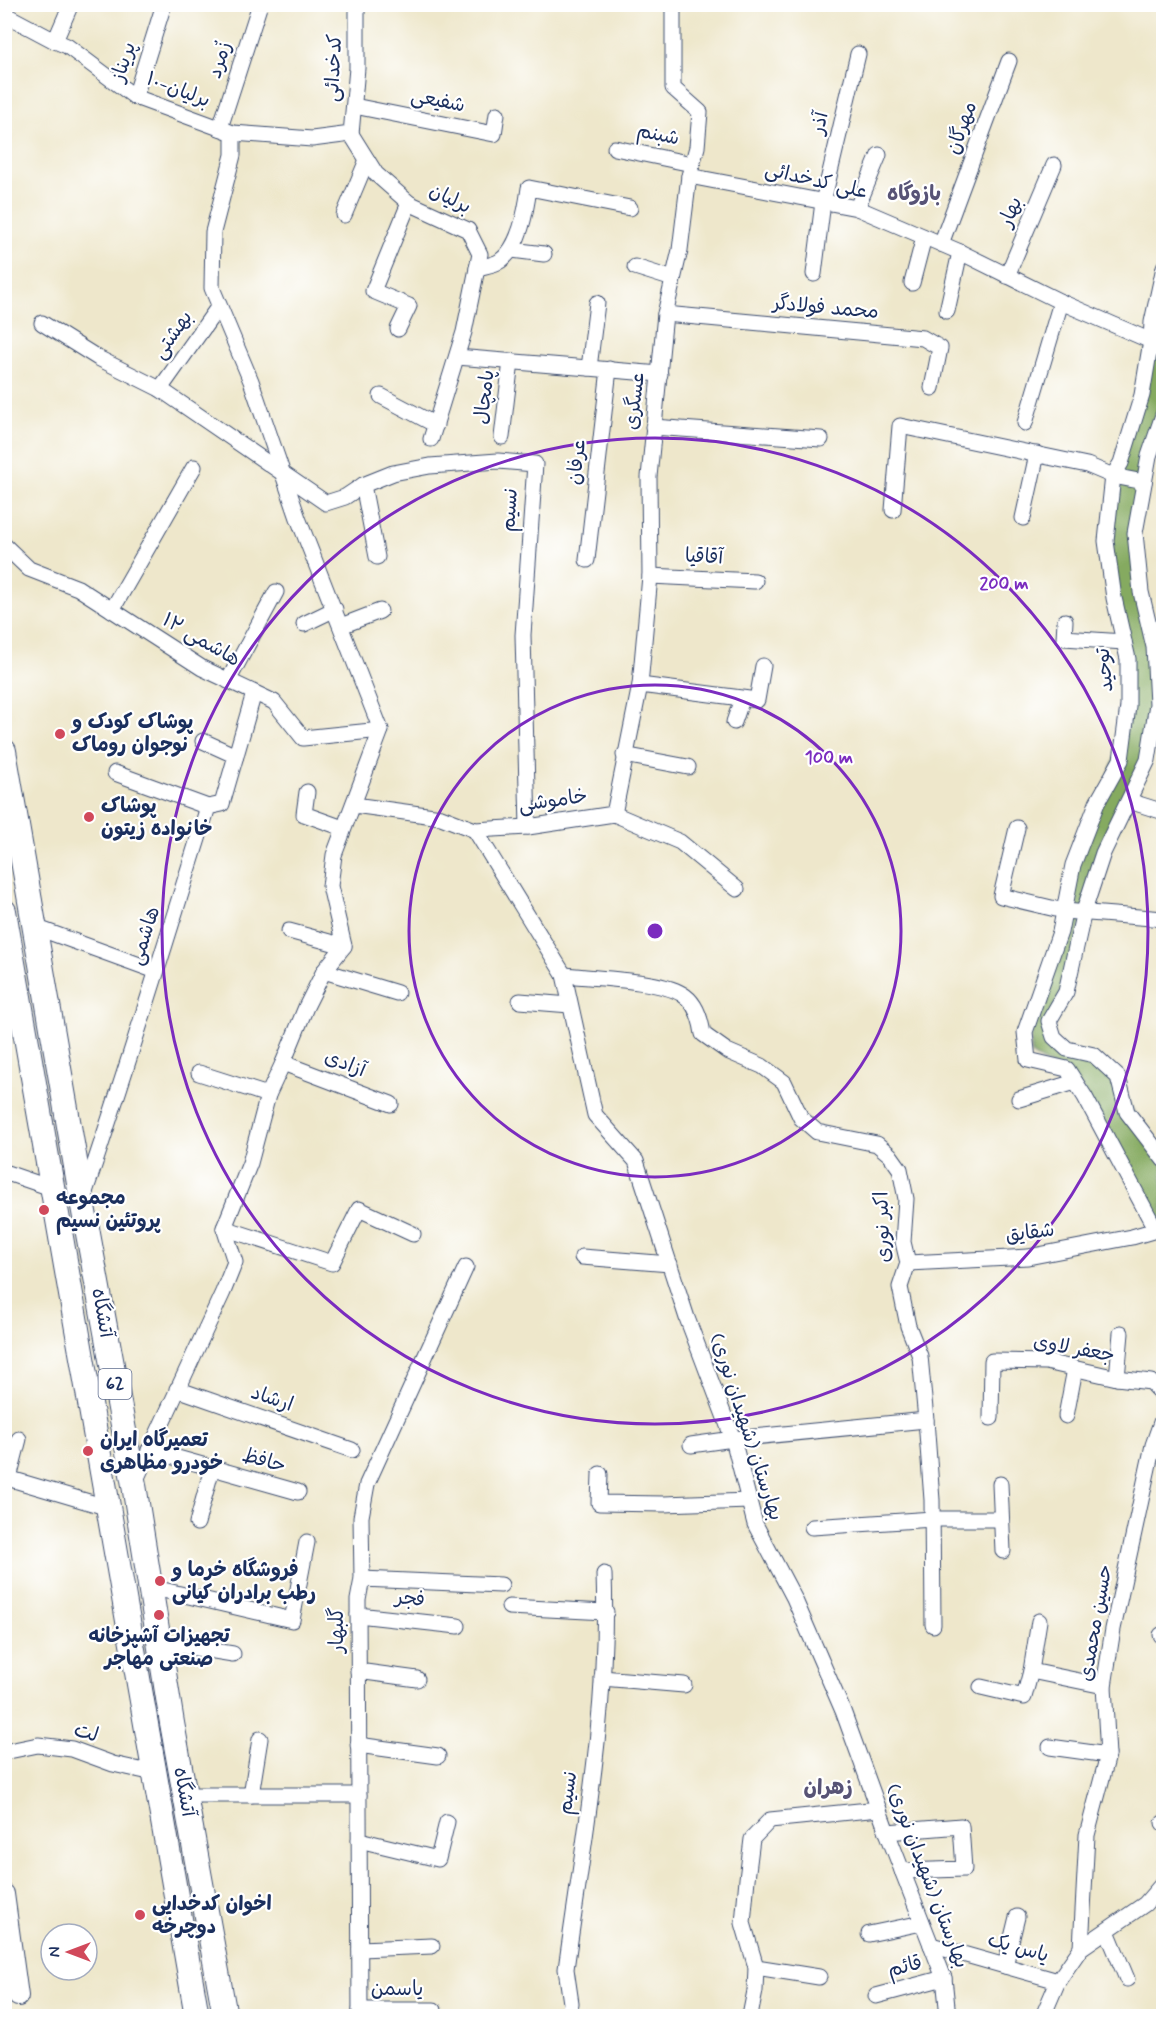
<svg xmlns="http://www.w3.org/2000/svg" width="1168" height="2021" viewBox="0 0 1168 2021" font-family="Mynerve,'Playpen Sans Arabic',sans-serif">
  <rect width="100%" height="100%" fill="#fff"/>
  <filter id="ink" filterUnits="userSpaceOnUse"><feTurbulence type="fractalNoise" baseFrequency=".0167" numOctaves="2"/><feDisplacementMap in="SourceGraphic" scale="12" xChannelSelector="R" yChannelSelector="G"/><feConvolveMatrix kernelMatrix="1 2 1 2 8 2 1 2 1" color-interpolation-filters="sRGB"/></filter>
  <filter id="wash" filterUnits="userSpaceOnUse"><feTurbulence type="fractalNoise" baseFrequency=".008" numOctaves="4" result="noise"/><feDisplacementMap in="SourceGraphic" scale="24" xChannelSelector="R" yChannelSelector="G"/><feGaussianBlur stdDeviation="1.35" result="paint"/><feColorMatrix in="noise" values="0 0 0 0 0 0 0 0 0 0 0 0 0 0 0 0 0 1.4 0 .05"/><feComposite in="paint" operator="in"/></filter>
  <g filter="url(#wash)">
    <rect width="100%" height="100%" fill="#eee7cb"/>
    <path fill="#85aa60" stroke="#506c5f" stroke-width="1.5" d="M1163,280v126l-30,125 19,117 2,57 -9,55 -44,91 -38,140 -16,28 9,26 37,12 23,23 47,85v66l-84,-147 -48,-30v-21l42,-157 57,-161 -20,-173 6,-63z"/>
  </g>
  <g filter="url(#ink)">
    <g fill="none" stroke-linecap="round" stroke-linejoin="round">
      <defs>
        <g id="minor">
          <path d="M4,14l51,27 12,5 68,51 98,36 79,6 39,-5"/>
          <path d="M55,41l16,-37"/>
          <path d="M135,97l29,-93"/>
          <path d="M354,106l140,28 3,-20"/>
          <path d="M220,128l40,-124"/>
          <path d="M351,134l25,40 33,29 59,27 12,24 -16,78 -33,107"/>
          <path d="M351,134l6,-66v-64"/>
          <path d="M615,148l77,16"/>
          <path d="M689,176l168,32 103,44 101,50 90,39 13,-3"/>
          <path d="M857,208l22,-53"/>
          <path d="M344,215l23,-55"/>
          <path d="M941,244l68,-183"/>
          <path d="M512,250l32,4"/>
          <path d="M635,267l38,12"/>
          <path d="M1164,267l-12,55 -1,19 -9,54 -21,68 -8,13 -7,65 8,57 14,61v47l-7,54 -24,43 -24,62 -13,67 -35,100 3,28 39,9 18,28 71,133 8,4"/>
          <path d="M477,268c7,-2 17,-3 23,-7 20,-14 26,-50 29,-73l101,20"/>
          <path d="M814,274l9,-72 35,-148"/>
          <path d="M1007,276l47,-111"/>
          <path d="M912,283l12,-46"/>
          <path d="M947,311l13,-59"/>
          <path d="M665,314l258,24 17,10 -8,40"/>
          <path d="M42,323l56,35 62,31 166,114 19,-6 18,-12 30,-12 37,-7 68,-5 37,3 -12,171 5,192"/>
          <path d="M398,329l11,-23 -36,-15 36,-88"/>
          <path d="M457,357l203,17"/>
          <path d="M589,368l8,-65"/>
          <path d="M160,389l59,-83"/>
          <path d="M381,396l55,29"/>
          <path d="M1164,412l-15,44 -14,77 6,59 13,55 3,57 -9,56 -45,93 -19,58 -18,81 -17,29 5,16 13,12 27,6 24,22 9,35 37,48"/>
          <path d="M1025,423l36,-121"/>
          <path d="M653,427l168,12"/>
          <path d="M502,437l9,-76"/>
          <path d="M363,485l14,72"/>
          <path d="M893,510l7,-84 187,39 26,11 31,6"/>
          <path d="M1023,518l14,-64"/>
          <path d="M4,545l25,24 49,19 124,80 72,34 29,36 78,-8"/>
          <path d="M587,560l22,-191"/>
          <path d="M650,576l105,5"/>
          <path d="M112,610l82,-143"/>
          <path d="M1065,621l-1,17 60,4"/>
          <path d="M304,624l31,-15"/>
          <path d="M341,626l39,-15"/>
          <path d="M228,681l48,-89"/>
          <path d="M640,685l117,15 6,-34"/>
          <path d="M734,722l8,-23"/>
          <path d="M203,741l33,15"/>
          <path d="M624,755l64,12"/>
          <path d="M115,773l93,34"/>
          <path d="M307,792l-3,22 39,14"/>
          <path d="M1129,801l35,11"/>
          <path d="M354,805l87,12 34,13 53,-3 86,-13 66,28 57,47"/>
          <path d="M614,814l26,-129 10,-109 -1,-99 16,-163 15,-64 9,-74 8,-29 3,-35 -27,-24v-84"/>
          <path d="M1017,828l-16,68 63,15 100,8"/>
          <path d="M475,830l89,145 31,140 41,46 51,157 46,121 22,85 39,74 49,113 44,121 57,146 4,38"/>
          <path d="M35,927l121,44"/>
          <path d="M289,931l55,15"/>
          <path d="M324,971l73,22"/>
          <path d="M564,975c28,3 96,5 118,19 14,8 19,26 21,40l24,17 35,15 22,16 17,36 16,14 60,12 13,11 10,14 6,30 -3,43 5,21 -8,24 8,39 12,30 6,64 6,80 1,125"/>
          <path d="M520,1001l50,4"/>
          <path d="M283,1063l108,41"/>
          <path d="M199,1073l69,22"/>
          <path d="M1019,1099l56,-17"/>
          <path d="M4,1172l50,17"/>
          <path d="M84,1195c44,-128 83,-258 124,-388l14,-3 32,-111"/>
          <path d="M224,1228l108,35 27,-54 54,25"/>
          <path d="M582,1257l88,7"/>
          <path d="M908,1263l120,-6 104,-20 24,-7 8,-5"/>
          <path d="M1117,1378l4,-45"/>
          <path d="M177,1389l175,61"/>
          <path d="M1066,1416l9,-47"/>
          <path d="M991,1418l1,-57 54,1 71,16 34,4 13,14"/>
          <path d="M691,1445l42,-6 193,-19"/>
          <path d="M149,1450l149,42"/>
          <path d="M600,1474l-1,29 65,1 85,-3"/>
          <path d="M4,1477l105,31"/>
          <path d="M9,1478l10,-39"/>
          <path d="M134,1484l89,-192 12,-30 -11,-34 26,-65 18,-68 15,-32 23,-56 18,-36 20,-25 -14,-60 4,-31 47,-125 -83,-212 -47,-137 -39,-93 1,-56 20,-77v-22"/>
          <path d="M1000,1484l3,67"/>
          <path d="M197,1523l15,-55"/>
          <path d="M812,1527l121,-8h67"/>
          <path d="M362,1579l139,6"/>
          <path d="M150,1587l142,33 15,-78"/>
          <path d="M509,1607l97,5"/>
          <path d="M358,1615l100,11"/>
          <path d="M1161,1635h3"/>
          <path d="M159,1642l74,12"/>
          <path d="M358,1671l59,8"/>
          <path d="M1031,1671l73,15"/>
          <path d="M602,1678l82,7"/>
          <path d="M981,1687l43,10 7,-26 8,-50"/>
          <path d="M358,1745l80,11"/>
          <path d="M1050,1747l58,8"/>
          <path d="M4,1752l34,-7 34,4 41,15 41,9"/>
          <path d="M185,1795h174"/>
          <path d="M251,1795l9,-56"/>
          <path d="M1163,1823h1"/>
          <path d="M887,1832l74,-6 3,43 -62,2"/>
          <path d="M359,1840l79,19 9,-37"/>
          <path d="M1107,1931l20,48"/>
          <path d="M869,1934l53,-11"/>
          <path d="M931,1945l127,36"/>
          <path d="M1081,1948l6,-113 21,-80 -4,-69 9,-57 40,-184 11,-31"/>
          <path d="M360,1949l72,-3"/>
          <path d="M1005,1966l12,-49"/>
          <path d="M756,1967l63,10"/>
          <path d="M876,1996l68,-18"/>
          <path d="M360,2010h74"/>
          <path d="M360,2016l-2,-416 4,-21 -1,-62 6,-33 99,-217"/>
          <path d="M569,2016l2,-13 -5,-34c18,-130 43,-263 38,-395"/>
          <path d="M750,2016l5,-25 1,-24 -13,-44 4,-44 5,-40 18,-19 109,-11"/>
          <path d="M1043,2016l15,-35 23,-33 64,-44 19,-22"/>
        </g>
        <path id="tertiary" d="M4,1894l14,102"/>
        <g id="primary">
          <path d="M4,751l78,450 52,284 38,238 53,293"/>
          <path d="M4,911l193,1105"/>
        </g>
      </defs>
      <use href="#minor" stroke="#3b4b6e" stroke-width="17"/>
      <use href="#tertiary" stroke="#3b4b6e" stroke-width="22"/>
      <use href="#primary" stroke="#3b4b6e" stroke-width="26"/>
      <use href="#minor" stroke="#fff" stroke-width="15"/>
      <use href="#tertiary" stroke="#fff" stroke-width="20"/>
      <use href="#primary" stroke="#fff" stroke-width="24"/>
    </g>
  </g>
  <g fill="none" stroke="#7b2cbf" stroke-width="3">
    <circle cx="655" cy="931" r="246"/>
    <circle cx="655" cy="931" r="493"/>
  </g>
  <g fill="#d1495b" stroke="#fff" stroke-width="2">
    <circle cx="60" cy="734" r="6"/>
    <circle cx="89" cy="817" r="6"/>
    <circle cx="44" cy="1210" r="6"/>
    <circle cx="88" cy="1451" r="6"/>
    <circle cx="160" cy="1581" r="6"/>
    <circle cx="159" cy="1615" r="6"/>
    <circle cx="140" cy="1915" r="6"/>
  </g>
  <g text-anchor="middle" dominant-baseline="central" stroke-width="4.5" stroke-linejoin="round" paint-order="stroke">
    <rect fill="#fff" stroke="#5f6d8e" stroke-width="1.5" x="98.5" y="1369" width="33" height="30" rx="4.5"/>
    <g font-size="18" font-weight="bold" fill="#1b2f5e">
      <text x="115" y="1384">62</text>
    </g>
    <g font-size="20" fill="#1b2f5e" stroke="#fff">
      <text transform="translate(220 60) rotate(-72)">زُمرد</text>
      <text transform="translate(124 62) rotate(-72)">پریناز</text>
      <text transform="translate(334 68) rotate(-87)">کدخدائی</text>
      <text transform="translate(178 90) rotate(21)">۱۰-برلیان</text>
      <text transform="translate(438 101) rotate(11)">شفیعی</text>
      <text transform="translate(820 123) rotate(-77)">آذر</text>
      <text transform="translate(962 128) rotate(-70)">مهرگان</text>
      <text transform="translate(658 135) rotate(12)">شبنم</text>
      <text transform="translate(816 181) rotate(13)">علی کدخدائی</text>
      <text transform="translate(450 199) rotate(26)">برلیان</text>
      <text transform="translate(1011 212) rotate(-67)">بهار</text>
      <text transform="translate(826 308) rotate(5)">محمد فولادگر</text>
      <text transform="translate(173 335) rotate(-55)">بهشتی</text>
      <text transform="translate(485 397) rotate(-83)">پامچال</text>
      <text transform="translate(635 401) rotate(-83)">عسگری</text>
      <text transform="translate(577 462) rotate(-83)">عرفان</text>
      <text transform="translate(510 510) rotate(-86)">نسیم</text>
      <text transform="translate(704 557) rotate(3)">آقاقیا</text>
      <text transform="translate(201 640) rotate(30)">۱۲ هاشمی</text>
      <text transform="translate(1105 670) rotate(-95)">توحید</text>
      <text transform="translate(553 801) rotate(-8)">خاموشی</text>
      <text transform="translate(145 936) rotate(-72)">هاشمی</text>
      <text transform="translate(345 1064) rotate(21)">آزادی</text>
      <text transform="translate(883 1227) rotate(-92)">اکبر نوری</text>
      <text transform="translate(1030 1233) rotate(-7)">شقایق</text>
      <text transform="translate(102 1313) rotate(80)">آتشگاه</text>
      <text transform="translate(1074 1349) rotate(10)">جعفر لاوی</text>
      <text transform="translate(272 1399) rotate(19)">ارشاد</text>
      <text transform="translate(746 1427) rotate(72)">بهارستان (شهیدان نوری)</text>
      <text transform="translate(264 1461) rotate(16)">حافظ</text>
      <text transform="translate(410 1599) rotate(6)">فجر</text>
      <text transform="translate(1096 1623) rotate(-80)">حسین محمدی</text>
      <text transform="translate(337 1630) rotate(-90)">گلبهار</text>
      <text transform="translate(86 1733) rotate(17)">لت</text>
      <text transform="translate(184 1792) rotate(80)">آتشگاه</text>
      <text transform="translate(568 1793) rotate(-82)">نسیم</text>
      <text transform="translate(927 1876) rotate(69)">بهارستان (شهیدان نوری)</text>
      <text transform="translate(1018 1948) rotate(16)">یاس یک</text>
      <text transform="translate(905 1967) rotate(-15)">قائم</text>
      <text x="397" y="1989">یاسمن</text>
    </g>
    <g font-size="20" font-weight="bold" fill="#1b2f5e" stroke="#fff" text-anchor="start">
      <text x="72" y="722">پوشاک کودک و<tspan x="72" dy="23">نوجوان روماک</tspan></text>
      <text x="101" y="806">پوشاک<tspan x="101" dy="23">خانواده زیتون</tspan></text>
      <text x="56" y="1198">مجموعه<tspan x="56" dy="23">پروتئین نسیم</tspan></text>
      <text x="100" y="1440">تعمیرگاه ایران<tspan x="100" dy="23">خودرو مظاهری</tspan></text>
      <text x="172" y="1570">فروشگاه خرما و<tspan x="172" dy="23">رطب برادران کیانی</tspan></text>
      <text x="159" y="1636" text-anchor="middle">تجهیزات آشپزخانه<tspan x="159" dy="23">صنعتی مهاجر</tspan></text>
      <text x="152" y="1904">اخوان کدخدایی<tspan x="152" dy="23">دوچرخه</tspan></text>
    </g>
    <g font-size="21" font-weight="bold" fill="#575376" stroke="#fff">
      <text x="914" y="194">بازوگاه</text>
      <text x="828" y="1788">زهران</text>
    </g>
  </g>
  <circle cx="655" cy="931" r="9" fill="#7b2cbf" stroke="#fff" stroke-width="3"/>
  <g font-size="18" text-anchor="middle" font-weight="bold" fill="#7b2cbf" stroke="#fff" stroke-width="4.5" stroke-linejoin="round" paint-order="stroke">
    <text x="1004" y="589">200 m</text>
    <text x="829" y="763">100 m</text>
  </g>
  <rect width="1168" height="2021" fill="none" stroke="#fff" stroke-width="24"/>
  <g transform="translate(69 1952) rotate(270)"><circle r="28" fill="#ffffff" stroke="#a4acbf" stroke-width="1.5"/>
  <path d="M0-4.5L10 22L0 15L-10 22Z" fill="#d1495b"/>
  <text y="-9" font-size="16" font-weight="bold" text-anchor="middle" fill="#1b2f5e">N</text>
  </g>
</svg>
